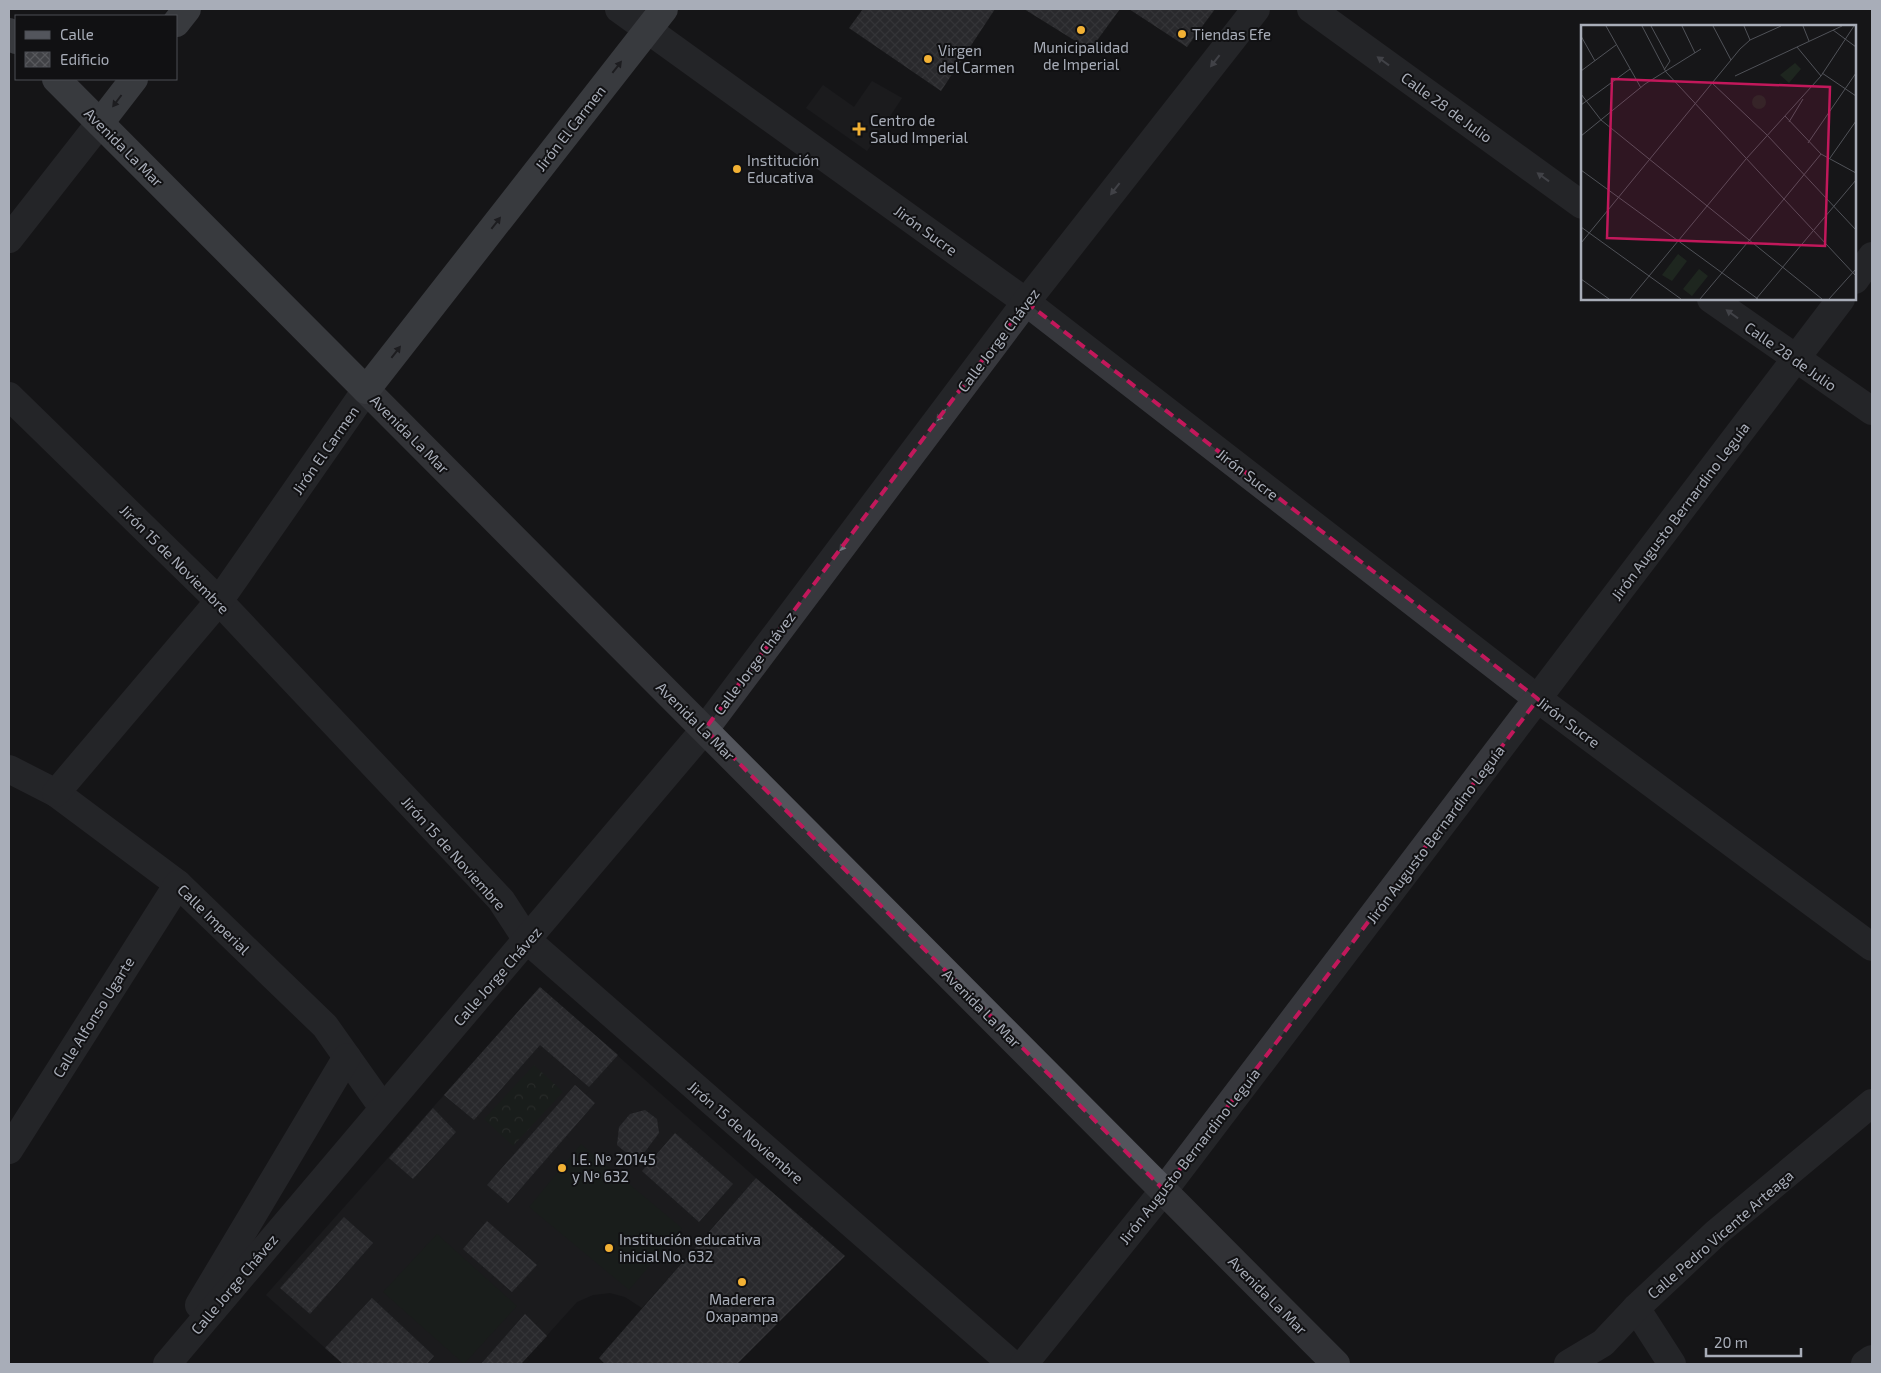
<svg xmlns="http://www.w3.org/2000/svg" width="1881" height="1373" viewBox="0 0 1881 1373" font-family="'Exo 2',sans-serif">
  <defs>
    <pattern id="forest-crowns" width="20" height="18" patternUnits="userSpaceOnUse" patternTransform="scale(1.25)"><rect width="20" height="18" fill="#1e261f"/><path d="M2 6a3 3 0 1 1 6 0M12 15a3 3 0 1 1 6 0" fill="none" stroke="#3c433d"/></pattern>
    <pattern id="building-cross-hatch" width="8" height="8" patternUnits="userSpaceOnUse" patternTransform="scale(1.25)"><rect width="8" height="8" fill="#404145"/><path d="M0 0l8 8M0 8l8-8" fill="none" stroke="#595a5e"/></pattern>
  </defs>
  <rect width="100%" height="100%" fill="#161618"/>
  <g fill="#222225">
    <path d="M872,81l30,17 -35,53 -61,-43 17,-23 31,22z"/>
    <path d="M540,987l216,191 -114,130 -17,-11 -15,-4 -17,2 -16,7 -56,62h-178l-77,-69z"/>
  </g>
  <path fill="url(#forest-crowns)" d="M534,1065l29,27 -50,54 -29,-27z"/>
  <g fill="#1e261f">
    <path d="M581,1144l101,84 -53,62 -100,-83z"/>
    <path d="M437,1234l80,72 -53,58 -81,-72z"/>
  </g>
  <g fill="url(#building-cross-hatch)">
    <path d="M863,9h132l-54,82 -92,-63z"/>
    <path d="M1024,9h96l-30,41z"/>
    <path d="M1129,9h86l-28,38z"/>
    <path d="M540,987l78,68 -29,32 -49,-42 -66,75 -30,-25z"/>
    <path d="M575,1085l20,18 -87,100 -21,-18z"/>
    <path d="M433,1108l23,24 -43,47 -24,-21z"/>
    <path d="M645,1110l12,9 2,14 -15,20 -14,3 -13,-11 2,-18 11,-13z"/>
    <path d="M675,1133l58,51 -34,38 -57,-51z"/>
    <path d="M756,1178l89,78 -108,108h-132l-6,-6z"/>
    <path d="M344,1217l29,26 -63,71 -30,-26z"/>
    <path d="M487,1221l50,44 -25,27 -49,-43z"/>
    <path d="M372,1298l62,58 -7,8h-84l-18,-16z"/>
    <path d="M525,1314l22,22 -26,28h-40z"/>
  </g>
  <g fill="none" stroke-linecap="round" stroke-linejoin="round">
    <g stroke="#37383d" stroke-width="28">
      <path d="M619,9l407,293 512,397 334,248"/>
      <path d="M1311,9l271,196"/>
      <path d="M9,239l91,-116"/>
      <path d="M1855,280l17,-24"/>
      <path d="M1711,299l161,112"/>
      <path d="M9,396l210,205 282,299 26,40 485,424"/>
      <path d="M9,769l47,24 122,91 147,142 58,82"/>
      <path d="M56,793l163,-192 147,-211"/>
      <path d="M9,1150l169,-266"/>
      <path d="M199,1305l148,-248"/>
      <path d="M1636,1308l36,56"/>
      <path d="M167,1364l538,-635 321,-427 230,-293"/>
      <path d="M1024,1364l140,-174 677,-891"/>
      <path d="M1568,1364l35,-21 33,-35 80,-75 156,-130"/>
      <path d="M1865,1364l7,-5"/>
    </g>
    <path stroke="#53555c" stroke-width="28" d="M366,390l970,974"/>
    <g stroke="#63666e" stroke-width="28">
      <path d="M176,23l11,-14"/>
      <path d="M9,32l7,8"/>
      <path d="M56,79l310,311 298,-381"/>
      <path d="M100,123l34,-44"/>
    </g>
  </g>
  <defs><path id="oneway-solid" d="M-6-.8H1V-3.2L6.5 0L1 3.2V.8H-6Z" transform="scale(1.25)"/></defs>
  <g fill="#757881">
    <use href="#oneway-solid" transform="translate(1215 61) rotate(128)"/>
    <use href="#oneway-solid" transform="translate(1383 61) rotate(-144)"/>
    <use href="#oneway-solid" transform="translate(1543 177) rotate(-144)"/>
    <use href="#oneway-solid" transform="translate(1115 189) rotate(128)"/>
    <use href="#oneway-solid" transform="translate(1732 314) rotate(-144)"/>
    <use href="#oneway-solid" transform="translate(941 415) rotate(127)"/>
    <use href="#oneway-solid" transform="translate(844 545) rotate(127)"/>
  </g>
  <g fill="#26262a">
    <use href="#oneway-solid" transform="translate(617 67) rotate(-52)"/>
    <use href="#oneway-solid" transform="translate(117 101) rotate(127)"/>
    <use href="#oneway-solid" transform="translate(496 223) rotate(-52)"/>
    <use href="#oneway-solid" transform="translate(396 352) rotate(-52)"/>
  </g>
  <path d="M0 0H1881V1373H0ZM1026,302l512,397 -374,491 -459,-461z" fill="#161618" fill-opacity=".55" fill-rule="evenodd"/>
  <path fill="none" stroke="#c2185b" stroke-width="4" stroke-dasharray="10 6" stroke-linejoin="round" d="M1026,302l512,397 -374,491 -459,-461z"/>
  <g fill="#f2b134" stroke="#111113" stroke-width="2">
    <circle cx="1081" cy="30" r="5"/>
    <circle cx="1182" cy="34" r="5"/>
    <circle cx="928" cy="59" r="5"/>
    <path d="M856.5 121.5h5v5h5v5h-5v5h-5v-5h-5v-5h5z"/>
    <circle cx="737" cy="169" r="5"/>
    <circle cx="562" cy="1168" r="5"/>
    <circle cx="609" cy="1248" r="5"/>
    <circle cx="742" cy="1282" r="5"/>
  </g>
  <g text-anchor="middle" dominant-baseline="central" stroke-width="4" stroke-linejoin="round" paint-order="stroke">
    <g font-size="15" fill="#a8adb8" stroke="#111113" text-anchor="start">
      <text x="1192" y="34">Tiendas Efe</text>
      <text x="1081" y="47" text-anchor="middle">Municipalidad<tspan x="1081" dy="17">de Imperial</tspan></text>
      <text x="938" y="50">Virgen<tspan x="938" dy="17">del Carmen</tspan></text>
      <text x="870" y="120">Centro de<tspan x="870" dy="17">Salud Imperial</tspan></text>
      <text x="747" y="160">Institución<tspan x="747" dy="17">Educativa</tspan></text>
      <text x="572" y="1159">I.E. Nº 20145<tspan x="572" dy="17">y Nº 632</tspan></text>
      <text x="619" y="1239">Institución educativa<tspan x="619" dy="17">inicial No. 632</tspan></text>
      <text x="742" y="1299" text-anchor="middle">Maderera<tspan x="742" dy="17">Oxapampa</tspan></text>
    </g>
    <g font-size="15" fill="#a8adb8" stroke="#111113">
      <text transform="translate(1447 107) rotate(36)">Calle 28 de Julio</text>
      <text transform="translate(570 128) rotate(-52)">Jirón El Carmen</text>
      <text transform="translate(124 147) rotate(45)">Avenida La Mar</text>
      <text transform="translate(926 230) rotate(36)">Jirón Sucre</text>
      <text transform="translate(998 340) rotate(-53)">Calle Jorge Chávez</text>
      <text transform="translate(1791 356) rotate(35)">Calle 28 de Julio</text>
      <text transform="translate(410 434) rotate(45)">Avenida La Mar</text>
      <text transform="translate(325 450) rotate(-55)">Jirón El Carmen</text>
      <text transform="translate(1248 474) rotate(38)">Jirón Sucre</text>
      <text transform="translate(1680 511) rotate(-53)">Jirón Augusto Bernardino Leguía</text>
      <text transform="translate(175 559) rotate(45)">Jirón 15 de Noviembre</text>
      <text transform="translate(754 663) rotate(-53)">Calle Jorge Chávez</text>
      <text transform="translate(696 721) rotate(45)">Avenida La Mar</text>
      <text transform="translate(1569 722) rotate(37)">Jirón Sucre</text>
      <text transform="translate(1435 834) rotate(-53)">Jirón Augusto Bernardino Leguía</text>
      <text transform="translate(454 853) rotate(48)">Jirón 15 de Noviembre</text>
      <text transform="translate(214 919) rotate(44)">Calle Imperial</text>
      <text transform="translate(497 976) rotate(-49)">Calle Jorge Chávez</text>
      <text transform="translate(982 1008) rotate(45)">Avenida La Mar</text>
      <text transform="translate(93 1017) rotate(-58)">Calle Alfonso Ugarte</text>
      <text transform="translate(746 1132) rotate(41)">Jirón 15 de Noviembre</text>
      <text transform="translate(1189 1156) rotate(-52)">Jirón Augusto Bernardino Leguía</text>
      <text transform="translate(1720 1234) rotate(-41)">Calle Pedro Vicente Arteaga</text>
      <text transform="translate(234 1284) rotate(-50)">Calle Jorge Chávez</text>
      <text transform="translate(1268 1295) rotate(45)">Avenida La Mar</text>
    </g>
  </g>
  <g transform="translate(1581 25)">
    <rect width="275" height="275" fill="#161618"/>
    <path d="M97,229l9,7 -15,20 -10,-6zM118,244l9,7 -16,20 -9,-7z" fill="#1e261f"/>
    <path d="M214,38l6,6 -12,14 -9,-8z" fill="#1e261f"/>
    <path d="M171 77a7 7 0 1 1 14 0a7 7 0 1 1-14 0Z" fill="#1e261f"/>
    <path fill="none" stroke="#505258" stroke-width="1" d="M25,1l35,62M61,1l24,46 118,127M70,1l19,35 -6,9M101,1l13,27M132,1l18,34M163,1l6,14M222,1l6,15M252,5l23,17M0,11l14,25M216,22l24,29M0,46l35,-26M241,48l34,23M154,51l107,-50M131,58l55,52 89,95M0,69l20,26 221,179M0,80l49,-36M204,91l36,38 35,19M208,97l14,-23M0,111l64,-52 56,-35M227,118l48,-70M249,133l26,-37M0,145l177,129M203,174l37,-45M0,202l100,72M232,206l43,-51M0,218l159,-194 10,-9 31,-14M0,254l28,20M49,274l116,-140 75,-83 33,-50M119,274l84,-100 72,77M175,274l57,-68M248,274l27,-30"/>
    <path fill="#c2185b" fill-opacity="0.15" stroke="#c2185b" stroke-width="2.5" d="M31,54l218,8 -5,159 -218,-8z"/>
    <rect width="275" height="275" fill="none" stroke="#a8adb8" stroke-width="2.5"/>
  </g>
  <rect width="1881" height="1373" fill="none" stroke="#a8adb8" stroke-width="20"/>
  <rect x="15" y="15" width="162" height="65" fill="#111113" stroke="#4d4f55"/>
  <rect x="25" y="31" width="25" height="8" fill="#53555c" stroke="#4d4f55"/>
  <text x="60" y="40" font-size="15" fill="#a8adb8">Calle</text>
  <rect x="25" y="52" width="25" height="15" fill="url(#building-cross-hatch)" stroke="#4d4f55"/>
  <text x="60" y="65" font-size="15" fill="#a8adb8">Edificio</text>
  <path d="M1706 1348v8h95v-8" fill="none" stroke="#a8adb8" stroke-width="2.5"/>
  <text x="1714" y="1348" font-size="15" fill="#a8adb8" stroke="#111113" stroke-width="4" paint-order="stroke">20 m</text>
</svg>
